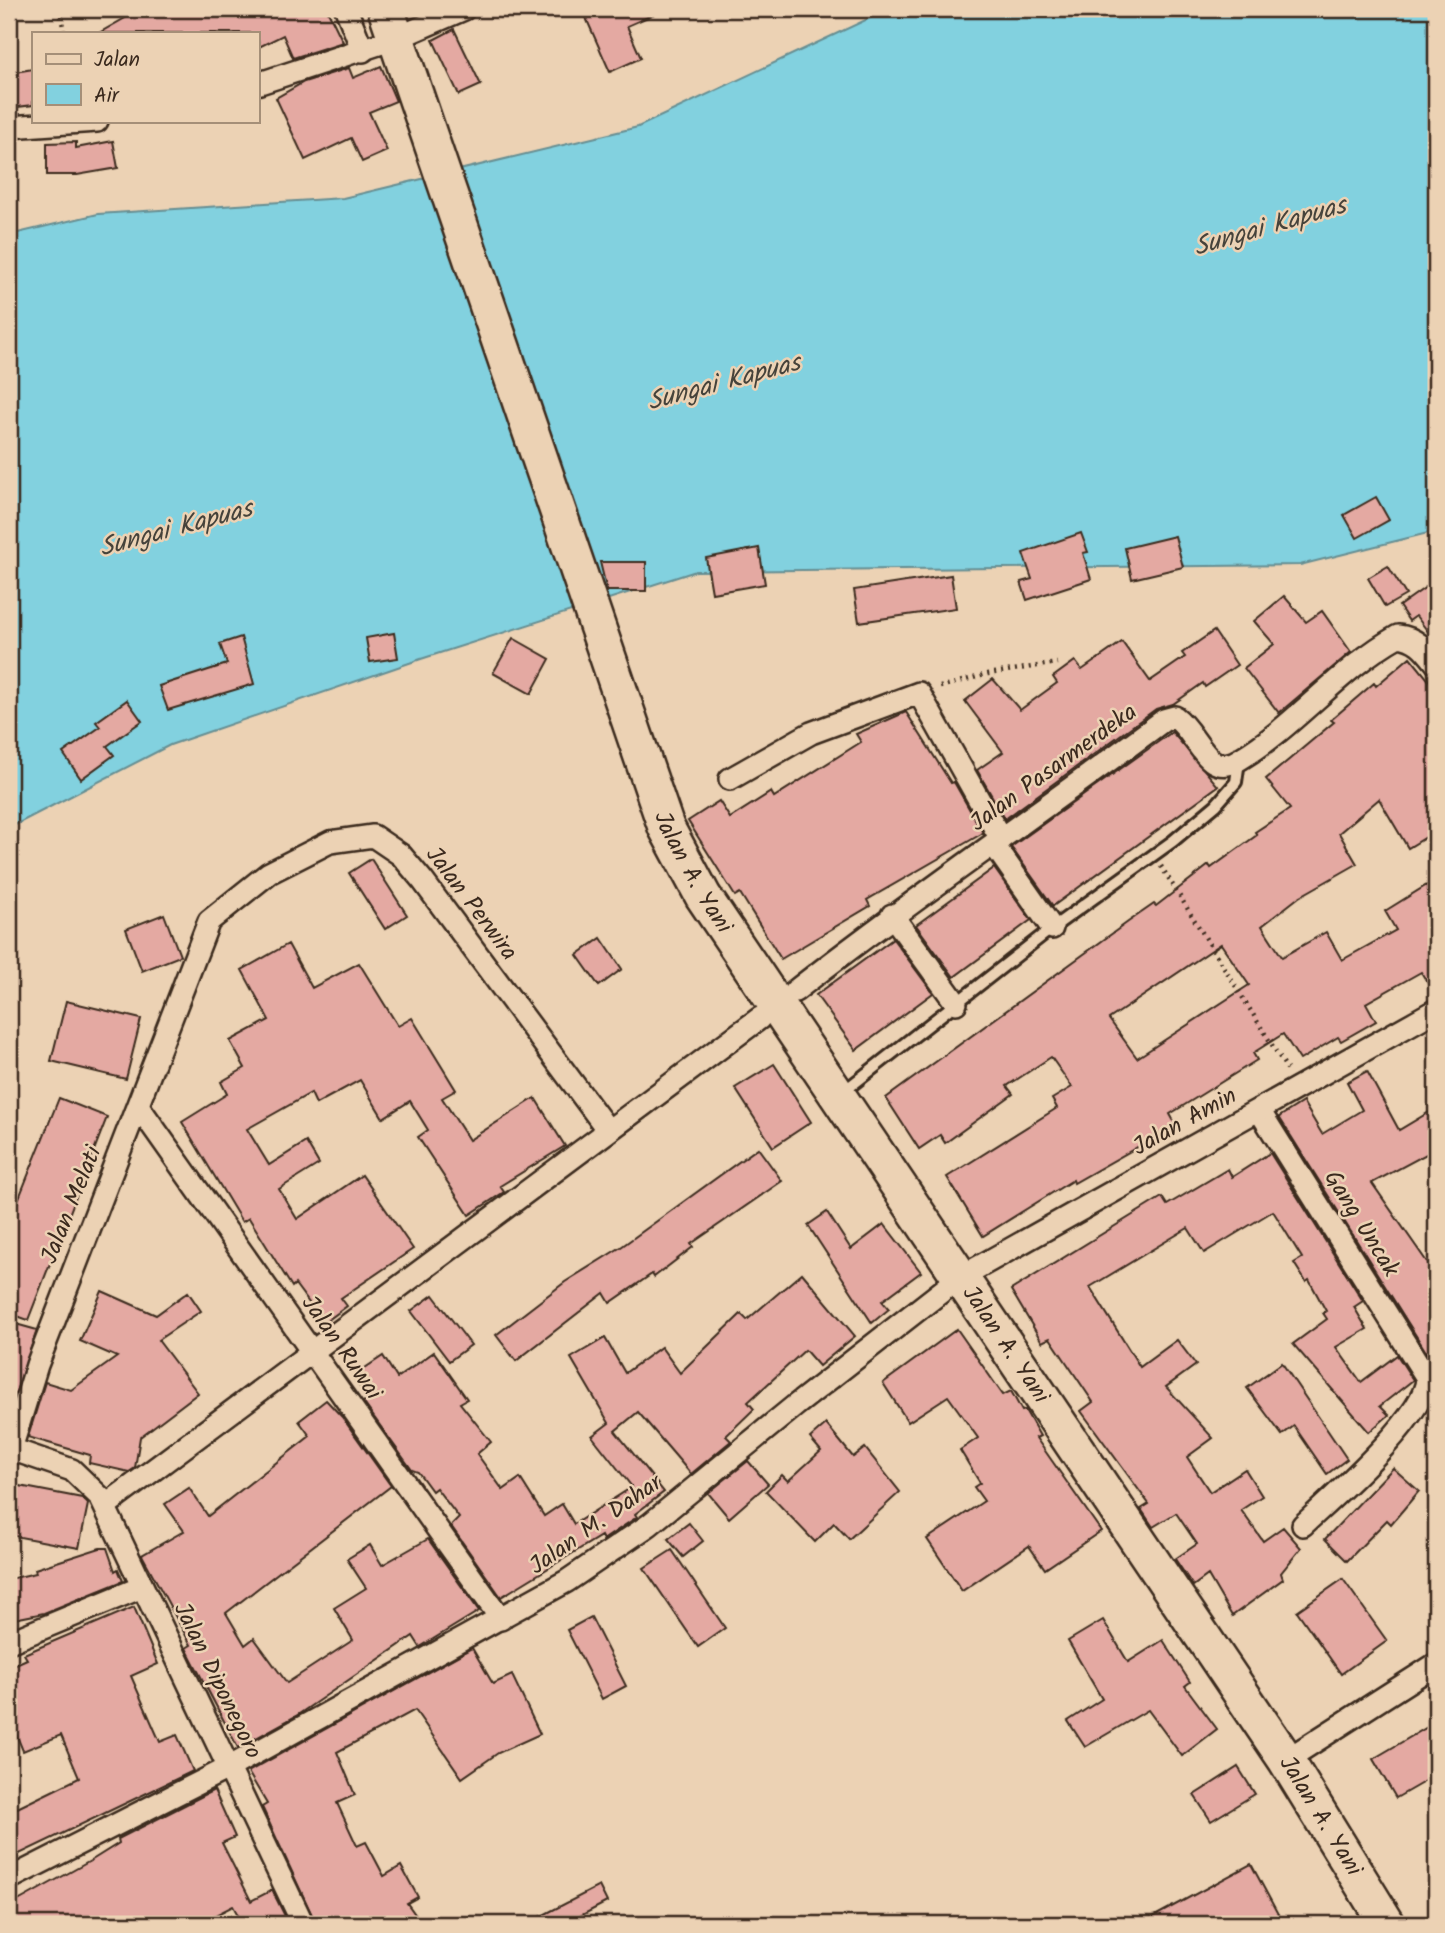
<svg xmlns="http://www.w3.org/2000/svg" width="1445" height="1933" viewBox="0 0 1445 1933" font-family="Kalam,sans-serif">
  <rect width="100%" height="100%" fill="#ecd2b4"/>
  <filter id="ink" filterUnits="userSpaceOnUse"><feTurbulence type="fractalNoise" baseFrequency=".0143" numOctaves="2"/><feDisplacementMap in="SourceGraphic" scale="14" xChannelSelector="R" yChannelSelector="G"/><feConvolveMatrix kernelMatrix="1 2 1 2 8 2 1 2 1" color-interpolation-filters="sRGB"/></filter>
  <g filter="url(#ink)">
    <path fill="#82d1df" stroke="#668e92" stroke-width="2" d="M889,9h547v522l-136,34 -604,6 -275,88 -251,86 -161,83v-593l89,-21 245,-16 295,-71z"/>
    <g fill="#e4a9a2" stroke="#3b2a1e" stroke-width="2" fill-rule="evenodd">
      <path d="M141,9h186l16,33 -50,16 -10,-23 -24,12 -2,-14h-158z"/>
      <path d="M582,9h84l-39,17 14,32 -31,14z"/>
      <path d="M454,29l27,56 -22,10 -26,-55z"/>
      <path d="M381,66l15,35 -27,11 18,39 -25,11 -11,-24 -46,22 -29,-62 28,-16 45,-14 4,10z"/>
      <path d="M33,69v36l-24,3v-35z"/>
      <path d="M113,141l5,27 -41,7h-30v-32l29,-1v6z"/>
      <path d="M1376,497l13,23 -32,18 -13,-23z"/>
      <path d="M1081,533l7,19 -5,1 8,26 -64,21 -6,-18 11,-3 -9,-26z"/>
      <path d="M1175,536l8,31 -51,12 -7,-31z"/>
      <path d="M759,548l6,36 -53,9 -6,-35z"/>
      <path d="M600,562h46v29h-39z"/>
      <path d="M1388,566l18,29 -21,12 -17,-29z"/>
      <path d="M951,575l5,33 -97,14 -5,-32z"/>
      <path d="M1436,580v62l-20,-26 -7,5 -10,-15z"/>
      <path d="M1284,596l22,26 16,-11 29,41 -72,61 -35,-45 30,-24 -20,-23z"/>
      <path d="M1214,631l23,34 -32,22 -2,-4 -30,21 -17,5 -151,110 -28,-49 26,-18 -38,-51 28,-22 27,31 37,-27 -4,-6 22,-16 7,9 40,-28 28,39 35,-24 -3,-4z"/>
      <path d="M394,633l4,25 -28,4 -4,-24z"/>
      <path d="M241,637l13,47 -86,26 -9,-24 68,-22 -7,-20z"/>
      <path d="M513,638l37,21 -19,35 -38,-21z"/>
      <path d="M1410,657l26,32v142l-28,17 -29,-49 -40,34 18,31 -58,33 -37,29 20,31 44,-25 16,28 54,-30 -11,-19 42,-26 9,16v96l-15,-25 -55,31 10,18 -35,20 -3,-4 -38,23 -17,-26 -30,19 4,7 -87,54 6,11 -102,58 -1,-3 -90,56 -36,-59 110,-69 -5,-9 20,-12 -21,-30 -44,29 6,8 -68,49 -5,-8 -21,14 -33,-51 242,-176 26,-18 2,2 53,-41 2,3 46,-33 -2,-3 35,-23 -24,-30 68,-57 -3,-2 43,-37 2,3zM1221,944l28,41 -112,73 -28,-39z"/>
      <path d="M127,700l15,21 -35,25 7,9 -33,24 -18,-26 37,-26 -4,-5z"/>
      <path d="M906,712l45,71 3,-1 29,51 -116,67 3,6 -89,53 -41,-66 -5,3 -47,-75 31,-20 11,17 41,-26 3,5 87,-55 -5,-8z"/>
      <path d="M1172,732l46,54 -165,120 -42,-59z"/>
      <path d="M371,859l36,56 -22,14 -36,-56z"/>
      <path d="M994,868l37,52 -77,57 -38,-52z"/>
      <path d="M164,914l16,42 -38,15 -16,-42z"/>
      <path d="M601,938l21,31 -23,17 -22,-31z"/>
      <path d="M893,939l40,54 -77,57 -40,-55z"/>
      <path d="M288,944l24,44 47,-25 39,63 14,-8 44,72 -14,8 27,42 66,-42 30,48 -65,40 4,6 -35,23 -51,-78 10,-7 -18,-29 -27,17 -23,-38 -44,24 -5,-11 -64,36 22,36 37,-23 13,22 -40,25 18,30 65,-44 51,74 -72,49 6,8 -23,17 -29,-39 -3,3 -43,-69 -7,4 -60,-100 45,-28 -6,-12 24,-14 -15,-27 39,-21 -27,-50z"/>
      <path d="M66,1001l75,18 -15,60 -75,-18z"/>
      <path d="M774,1064l37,58 -38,25 -38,-59z"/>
      <path d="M1367,1071l32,59 37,-22v41l-64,34 64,92 -1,91 -156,-249 24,-15 19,32 40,-24 -15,-28z"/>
      <path d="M59,1098l48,19 -79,203 -19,-7v-90z"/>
      <path d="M758,1148l24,33 -91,63 2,3 -39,30 -2,-3 -42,29 -6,-10 -88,68 -20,-26 69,-53 56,-35z"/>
      <path d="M1270,1153l93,148 -9,6 13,22 -31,18 25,35 36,-27 16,25 -33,26 9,9 -20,17 -76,-88 34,-25 -4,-6 3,-2 -17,-31 -3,2 -12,-19 8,-5 -29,-47 -69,42 -16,-25 -98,59 50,80 37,-27 19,25 -30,22 47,51 -26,19 23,35 35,-23 17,27 -21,14 22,31 20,-14 18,21 -20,25 2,6 -51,37 -24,-41 -15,11 -18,-27 22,-15 -21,-31 -23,14 -12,-18 8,-5 -68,-93 12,-9 -43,-64 -8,4 -31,-52 151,-93 5,8 61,-36 4,8z"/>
      <path d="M827,1212l24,37 33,-25 37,48 -39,29 7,8 -17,14 -64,-98z"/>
      <path d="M802,1273l53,63 -36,30 -14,-16 -57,52 6,7 -28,27 5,5 -40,33 -53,-62 -23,19 49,61 -29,22 2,3 -34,23 -2,-4 -100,61 -50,-71 8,-8 -23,-30 -4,3 -14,-19 -6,-2 -49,-68 5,-3 -15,-23 30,-20 14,22 37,-26 33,47 -7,4 31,39 -14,12 26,36 17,-12 24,38 18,-12 12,20 58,-37 -40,-51 17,-13 -38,-65 34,-20 20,35 36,-26 19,26 61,-59 6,6z"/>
      <path d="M102,1291l54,24 32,-23 13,19 -43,29 40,53 -58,44 -5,31 -6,4 -40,-9 1,-8 -62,-18 17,-55 26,8 46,-33 -37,-16z"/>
      <path d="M433,1295l38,50 -22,16 -38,-50z"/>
      <path d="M12,1323l25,7 -28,82v-79z"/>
      <path d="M957,1329l46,66 8,-4 11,20 3,-1 15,26 -4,2 65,93 -56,38 -16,-23 -67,45 -35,-52 57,-38 -10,-14 6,-4 -20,-33 18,-12 -30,-42 -40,26 -25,-39z"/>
      <path d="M1282,1363l65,96 -20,15 -33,-48 -12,9 -35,-47z"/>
      <path d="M326,1400l16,17 49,69 -165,127 19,32 9,-7 33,45 66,-43 -19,-32 32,-20 -19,-29 23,-14 12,20 46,-26 51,72 -59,36 -7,-11 -117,80 -58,32 -52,-100 5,-3 -49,-90 42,-24 -19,-27 24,-16 19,28 102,-80 -11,-15z"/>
      <path d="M826,1424l27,33 12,-9 35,44 -51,47 -15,-16 -19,19 -49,-51 16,-16 6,6 33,-30 -11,-13z"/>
      <path d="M748,1461l20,23 -39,34 -21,-25z"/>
      <path d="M1393,1468l26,23 -28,33 -4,-4 -40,41 -22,-22z"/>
      <path d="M9,1484l73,14 6,6 -9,44 -70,-13z"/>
      <path d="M689,1523l14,18 -20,16 -15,-18z"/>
      <path d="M100,1548h7l8,23 3,-2 5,12 -79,32 -35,7v-41l27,-6 -1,-4z"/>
      <path d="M672,1550l53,78 -27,19 -54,-79z"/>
      <path d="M1343,1579l44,62 -46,33 -44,-63z"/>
      <path d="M134,1607l24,57 -27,12 29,66 17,-7 16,36 -184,88v-47l70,-34 -18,-43 -38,16 -14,-34v-50l18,-8 -3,-5z"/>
      <path d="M591,1617l35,69 -24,13 -35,-69z"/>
      <path d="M1103,1620l25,42 35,-22 27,42 -5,4 32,43 -35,27 -34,-46 -63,37 -17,-26 34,-22 -34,-58z"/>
      <path d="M472,1648l21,36 19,-9 28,59 -42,19 -36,25 -47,-68 -78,42 18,43 -18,8 20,43 9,-4 18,34 17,-10 17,31 -11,6 15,21h-106l-54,-117 5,-3 -19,-32z"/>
      <path d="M1436,1722v53l-40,23 -23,-39z"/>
      <path d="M1238,1767l17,27 -44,27 -17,-26z"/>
      <path d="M214,1790l21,47 -13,6 29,58 21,-11 17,34h-46l-10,-18 -35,18h-189v-18l83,-46 27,-17 -1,-4z"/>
      <path d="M1251,1864l28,52 -15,8h-124z"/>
      <path d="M599,1886l8,16 -42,22h-39z"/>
    </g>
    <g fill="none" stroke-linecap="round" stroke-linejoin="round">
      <defs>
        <path id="service" d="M843,1092l209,-164 121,-87 43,-36 20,-23 3,-21"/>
        <g id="minor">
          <path d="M346,9l17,42"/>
          <path d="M257,84l140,-46 67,-29"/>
          <path d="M9,127l88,-6"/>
          <path d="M730,779l81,-46 108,-40 82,146"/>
          <path d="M994,845l58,83"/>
          <path d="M892,915l64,88"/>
          <path d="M795,991c120,-94 247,-180 369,-271l11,-3c15,11 25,36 39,45 8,5 19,2 26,-3 57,-34 99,-90 158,-123 19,2 27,13 38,27"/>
          <path d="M139,1107l362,512"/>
          <path d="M1259,1110l168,268c-1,38 -94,119 -124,147"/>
          <path d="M105,1506l655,-488"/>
          <path d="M9,1642l133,-55"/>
          <path d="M1286,1760l150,-96"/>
          <path d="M9,1879l221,-112 337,-186 82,-56 147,-120 163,-127 477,-268"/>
          <path d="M303,1924l-203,-427 -28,-27 -61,-21 26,-84 172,-444 60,-48 61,-31 43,-6 28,19 22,26 184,248"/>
        </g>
        <g id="trunk">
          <path id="s1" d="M386,9l280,818 37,69 583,864 101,164"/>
        </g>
      </defs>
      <use href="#service" stroke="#3b2a1e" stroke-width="16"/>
      <use href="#minor" stroke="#3b2a1e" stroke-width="26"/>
      <use href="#trunk" stroke="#3b2a1e" stroke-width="40"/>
      <g stroke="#3b2a1e" stroke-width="4.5" stroke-dasharray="2 5" stroke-linecap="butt">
        <path d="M60,9l4,24"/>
        <path d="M940,687l48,-13 69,-11"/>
        <path d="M1161,866l126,203"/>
      </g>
      <use href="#service" stroke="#ecd2b4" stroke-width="10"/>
      <use href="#minor" stroke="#ecd2b4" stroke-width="21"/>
      <use href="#trunk" stroke="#ecd2b4" stroke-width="35"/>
    </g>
  </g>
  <g text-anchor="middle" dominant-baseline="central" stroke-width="5" stroke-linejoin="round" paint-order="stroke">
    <g font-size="24" fill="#3b2a1e" stroke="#ecd2b4">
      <text transform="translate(1054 768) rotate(-36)">Jalan Pasarmerdeka</text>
      <text stroke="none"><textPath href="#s1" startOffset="917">Jalan A. Yani</textPath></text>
      <text transform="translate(471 904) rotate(53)">Jalan Perwira</text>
      <text transform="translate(1185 1122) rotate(-29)">Jalan Amin</text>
      <text transform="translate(72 1205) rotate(-68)">Jalan Melati</text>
      <text transform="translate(1361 1224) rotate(58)">Gang Uncak</text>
      <text stroke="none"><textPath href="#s1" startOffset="1484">Jalan A. Yani</textPath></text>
      <text transform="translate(341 1348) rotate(55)">Jalan Ruwai</text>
      <text transform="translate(596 1525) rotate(-35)">Jalan M. Dahar</text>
      <text transform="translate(217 1681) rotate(64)">Jalan Diponegoro</text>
      <text stroke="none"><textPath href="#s1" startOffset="2051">Jalan A. Yani</textPath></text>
    </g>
    <g font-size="26" font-style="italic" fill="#46433b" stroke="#ecd2b4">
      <text transform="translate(1270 227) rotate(-16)">Sungai Kapuas</text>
      <text transform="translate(724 383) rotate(-15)">Sungai Kapuas</text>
      <text transform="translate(176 529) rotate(-15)">Sungai Kapuas</text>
    </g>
  </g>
  <rect width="1445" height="1933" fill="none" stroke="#ecd2b4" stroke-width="35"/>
  <rect x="18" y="18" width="1410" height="1898" fill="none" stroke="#3b2a1e" stroke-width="2.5" filter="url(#ink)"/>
  <rect x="32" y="32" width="228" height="91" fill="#ecd2b4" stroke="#a58f78" stroke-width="2"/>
  <rect x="46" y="54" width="35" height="10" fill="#ecd2b4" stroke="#a58f78" stroke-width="2"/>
  <text x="94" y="66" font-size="21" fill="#3b2a1e">Jalan</text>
  <rect x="46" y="84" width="35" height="21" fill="#82d1df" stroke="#a58f78" stroke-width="2"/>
  <text x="94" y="102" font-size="21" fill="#3b2a1e">Air</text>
</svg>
